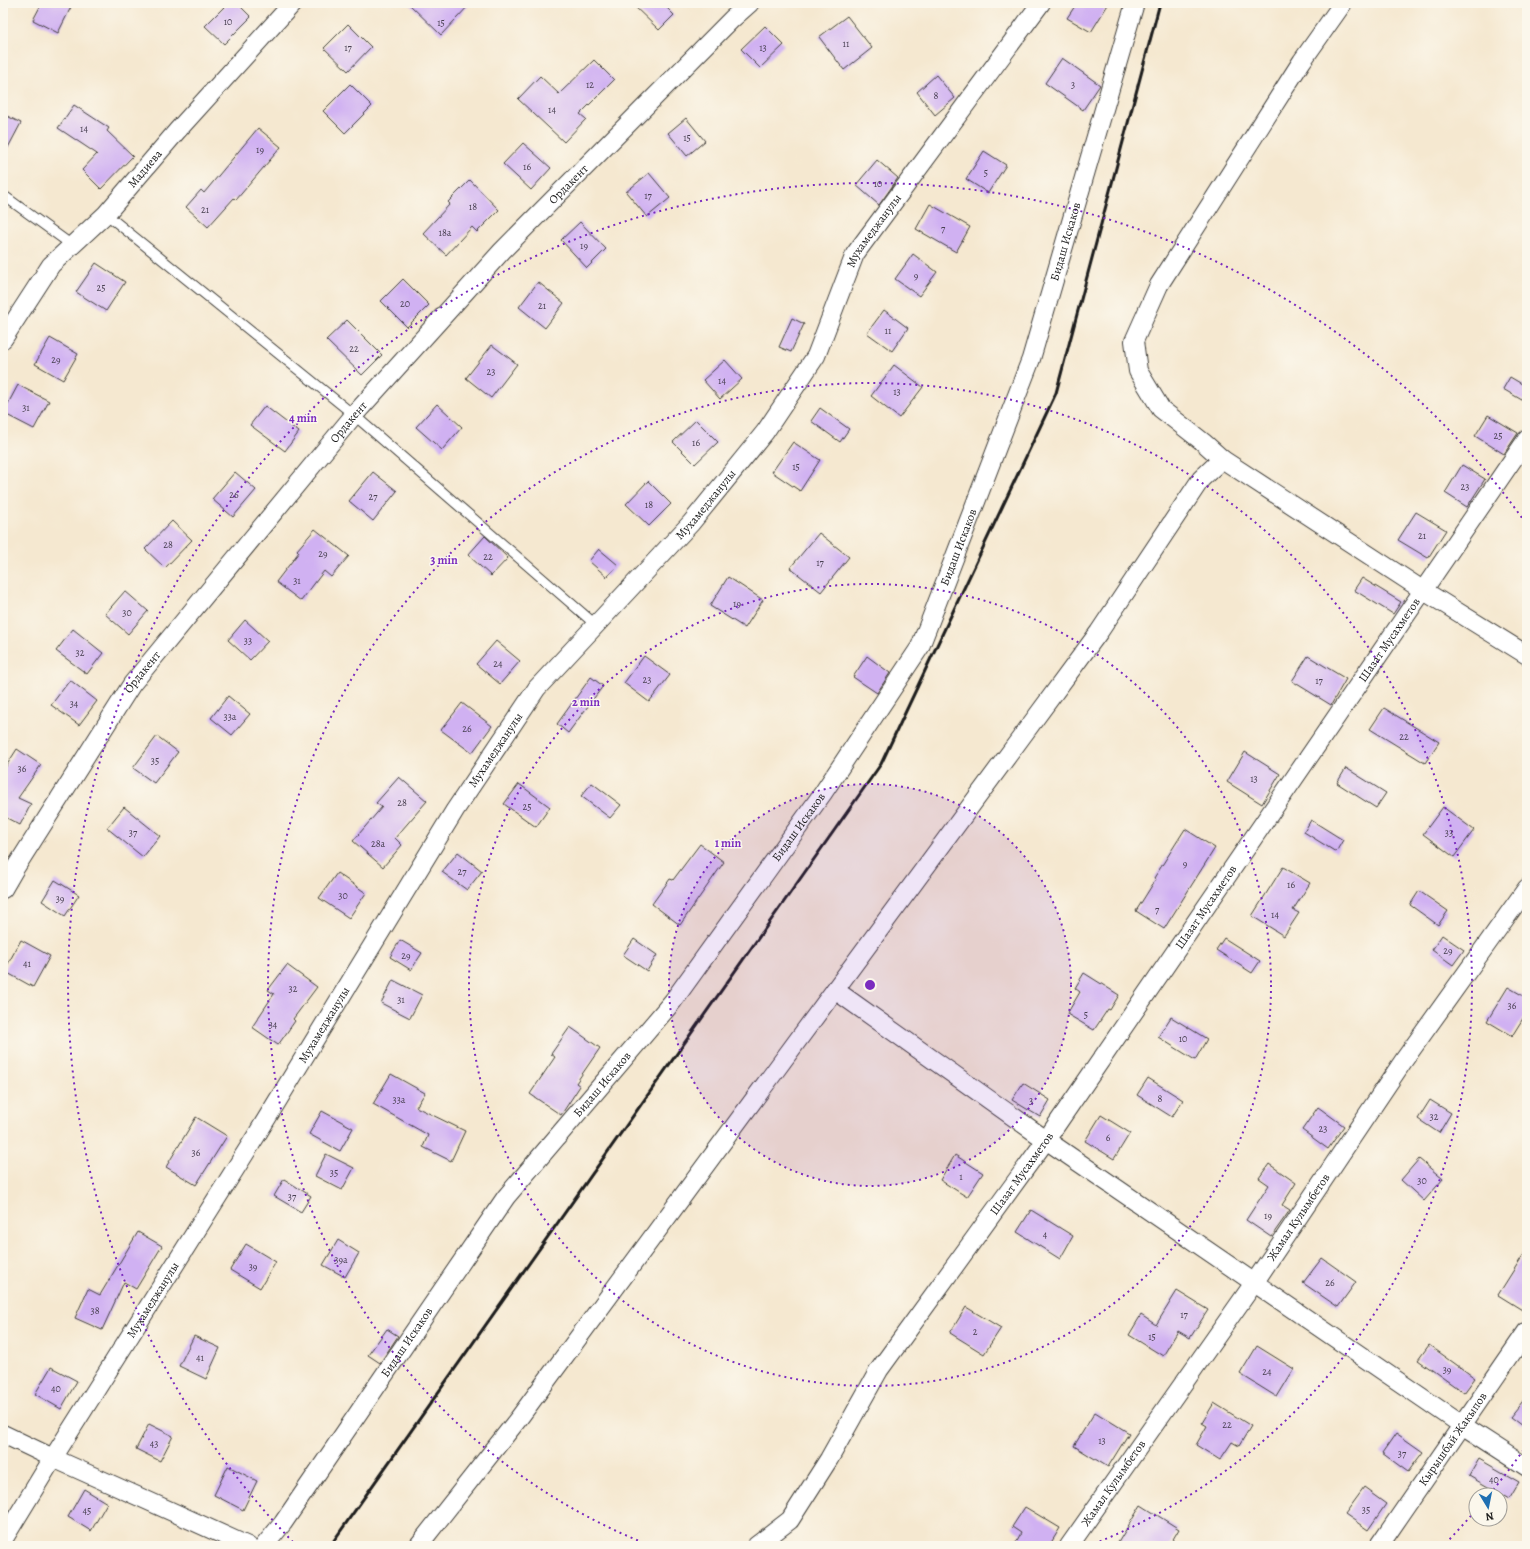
<svg xmlns="http://www.w3.org/2000/svg" width="1530" height="1549" viewBox="0 0 1530 1549" font-family="Alegreya,serif">
  <rect width="100%" height="100%" fill="#fbf7ec"/>
  <filter id="ink" filterUnits="userSpaceOnUse"><feTurbulence type="fractalNoise" baseFrequency=".025" numOctaves="2"/><feDisplacementMap in="SourceGraphic" scale="8" xChannelSelector="R" yChannelSelector="G"/><feConvolveMatrix kernelMatrix="1 2 1 2 8 2 1 2 1" color-interpolation-filters="sRGB"/></filter>
  <filter id="wash" filterUnits="userSpaceOnUse"><feTurbulence type="fractalNoise" baseFrequency=".012" numOctaves="4" result="noise"/><feDisplacementMap in="SourceGraphic" scale="16" xChannelSelector="R" yChannelSelector="G"/><feGaussianBlur stdDeviation="0.9" result="paint"/><feColorMatrix in="noise" values="0 0 0 0 0 0 0 0 0 0 0 0 0 0 0 0 0 1.4 0 .05"/><feComposite in="paint" operator="in"/></filter>
  <g filter="url(#wash)">
    <rect width="100%" height="100%" fill="#f5e8d0"/>
    <g id="blocks">
      <g fill="#d0b1f2">
        <path d="M42,3h31l-15,30 -25,-13z"/>
        <path d="M228,3h9l14,14 -27,27 -19,-18z"/>
        <path d="M408,3h63l-30,32z"/>
        <path d="M631,3h31l12,12 -15,15z"/>
        <path d="M1077,3h32l-18,29 -24,-14z"/>
        <path d="M847,16l25,32 -28,22 -25,-33z"/>
        <path d="M348,24l23,23 -23,24 -24,-23z"/>
        <path d="M765,26l19,19 -24,23 -19,-19z"/>
        <path d="M1062,58l38,27 -17,25 -38,-27z"/>
        <path d="M594,60l20,20 -34,34 6,5 -22,23 -46,-43 22,-23 19,18z"/>
        <path d="M936,75l19,23 -20,17 -18,-23z"/>
        <path d="M350,84l22,22 -27,27 -22,-22z"/>
        <path d="M74,105l35,23 -2,3 26,25 -32,33 -19,-19 15,-16 -39,-26z"/>
        <path d="M3,114l18,9 -18,34z"/>
        <path d="M686,118l19,23 -18,15 -19,-23z"/>
        <path d="M258,128l23,19 -45,53 -2,-2 -26,29 -22,-20 15,-17 3,3z"/>
        <path d="M523,143l28,25 -20,22 -28,-26z"/>
        <path d="M984,151l22,14 -18,28 -22,-14z"/>
        <path d="M877,160l21,18 -19,27 -23,-20z"/>
        <path d="M649,173l21,25 -23,19 -21,-25z"/>
        <path d="M470,180l29,30 -22,22 -5,-5 -26,28 -23,-22 27,-29 -2,-2z"/>
        <path d="M930,204l40,23 -14,25 -40,-23z"/>
        <path d="M580,222l26,27 -19,19 -26,-28z"/>
        <path d="M913,254l24,18 -18,24 -24,-17z"/>
        <path d="M96,263l29,19 -19,29 -30,-19z"/>
        <path d="M403,279l26,26 -22,22 -26,-26z"/>
        <path d="M538,282l26,21 -19,25 -26,-21z"/>
        <path d="M884,310l24,18 -16,23 -25,-18z"/>
        <path d="M792,318l12,6 -13,28 -12,-5z"/>
        <path d="M347,320l35,35 -20,20 -36,-35z"/>
        <path d="M50,338l28,16 -15,26 -28,-16z"/>
        <path d="M492,345l25,19 -26,34 -25,-20z"/>
        <path d="M725,360l17,19 -22,20 -17,-19z"/>
        <path d="M894,365l29,22 -24,31 -28,-22z"/>
        <path d="M1510,377l17,10v16l-24,-14z"/>
        <path d="M18,385l31,16 -15,28 -31,-16z"/>
        <path d="M437,404l25,23 -20,23 -26,-23z"/>
        <path d="M265,406l34,26 -14,19 -35,-26z"/>
        <path d="M820,408l29,21 -9,13 -29,-21z"/>
        <path d="M1488,415l30,18 -14,21 -29,-18z"/>
        <path d="M696,420l22,22 -23,22 -22,-22z"/>
        <path d="M793,442l27,18 -20,31 -28,-19z"/>
        <path d="M1462,465l23,14 -18,28 -22,-14z"/>
        <path d="M235,472l21,18 -23,27 -21,-18z"/>
        <path d="M373,472l24,19 -24,30 -24,-20z"/>
        <path d="M648,481l23,23 -22,22 -23,-22z"/>
        <path d="M1416,512l30,18 -18,28 -30,-18z"/>
        <path d="M172,521l20,19 -27,28 -20,-19z"/>
        <path d="M315,529l34,27 -18,21 -7,-6 -23,30 -25,-19 23,-30 -2,-2z"/>
        <path d="M819,533l30,24 -28,35 -31,-24z"/>
        <path d="M485,536l23,22 -17,18 -23,-21z"/>
        <path d="M599,549l19,16 -11,12 -18,-16z"/>
        <path d="M728,577l35,23 -18,28 -35,-22z"/>
        <path d="M1362,578l39,24 -8,12 -39,-24z"/>
        <path d="M125,591l23,20 -20,23 -23,-20z"/>
        <path d="M245,620l23,21 -18,19 -22,-20z"/>
        <path d="M73,629l30,24 -16,21 -31,-23z"/>
        <path d="M496,641l24,20 -20,23 -24,-20z"/>
        <path d="M644,656l26,19 -21,27 -25,-19z"/>
        <path d="M867,656l23,17 -13,20 -24,-16z"/>
        <path d="M1308,656l38,23 -15,26 -39,-24z"/>
        <path d="M591,677l12,9 -35,47 -11,-9z"/>
        <path d="M70,680l27,21 -18,24 -28,-20z"/>
        <path d="M228,696l22,18 -18,21 -21,-17z"/>
        <path d="M462,703l30,23 -20,27 -31,-23z"/>
        <path d="M1384,708l55,34 -14,21 -55,-34z"/>
        <path d="M157,736l21,16 -24,31 -21,-15z"/>
        <path d="M17,749l24,16 -23,33 13,6 -11,21 -15,-8 -2,4v-50z"/>
        <path d="M1245,752l35,22 -18,30 -35,-22z"/>
        <path d="M1346,768l40,25 -10,15 -39,-25z"/>
        <path d="M399,777l28,24 -32,37 7,7 -19,22 -30,-26 29,-34 -6,-4z"/>
        <path d="M592,783l29,22 -11,13 -29,-22z"/>
        <path d="M519,784l31,23 -14,20 -32,-23z"/>
        <path d="M124,807l36,29 -17,21 -36,-29z"/>
        <path d="M1443,807l31,23 -20,27 -31,-23z"/>
        <path d="M1311,820l32,20 -7,12 -32,-20z"/>
        <path d="M1185,829l30,19 -51,81 -28,-18 20,-32 -2,-1z"/>
        <path d="M700,844l24,18 -44,63 -28,-21 18,-25 3,1z"/>
        <path d="M458,852l24,19 -15,19 -25,-18z"/>
        <path d="M1283,867l27,16 -17,27 6,3 -15,23 -32,-20z"/>
        <path d="M337,873l29,20 -17,25 -30,-20z"/>
        <path d="M55,880l24,15 -14,21 -23,-15z"/>
        <path d="M1419,891l29,20 -10,14 -28,-20z"/>
        <path d="M1442,935l22,15 -11,15 -21,-15z"/>
        <path d="M1224,938l36,23 -8,12 -36,-23z"/>
        <path d="M634,939l23,16 -10,16 -24,-16z"/>
        <path d="M21,940l29,16 -17,31 -29,-16z"/>
        <path d="M400,940l22,13 -11,17 -21,-13z"/>
        <path d="M287,965l30,22 -24,32 2,2 -17,24 -26,-18 22,-33 -6,-4z"/>
        <path d="M1084,973l35,22 -9,15 -2,-1 -14,21 -27,-16 13,-22 -5,-4z"/>
        <path d="M393,980l29,15 -12,23 -29,-15z"/>
        <path d="M1508,987l19,11v14l-15,24 -25,-15z"/>
        <path d="M1171,1017l36,22 -12,21 -37,-23z"/>
        <path d="M570,1027l30,21 -24,35 4,3 -19,29 -31,-21 25,-37 -4,-3z"/>
        <path d="M391,1074l34,19 -9,14 49,24 -14,30 -28,-14 5,-12 -55,-31z"/>
        <path d="M1148,1078l35,22 -11,17 -35,-22z"/>
        <path d="M1023,1083l27,17 -10,17 -28,-17z"/>
        <path d="M1430,1100l21,13 -12,20 -21,-14z"/>
        <path d="M1318,1107l26,19 -16,23 -26,-19z"/>
        <path d="M322,1111l31,17 -13,23 -31,-17z"/>
        <path d="M1101,1115l29,18 -16,26 -29,-18z"/>
        <path d="M196,1117l31,19 -31,49 -30,-18z"/>
        <path d="M326,1154l28,14 -12,22 -27,-14z"/>
        <path d="M955,1155l28,18 -16,24 -27,-17z"/>
        <path d="M1419,1159l24,20 -19,22 -23,-21z"/>
        <path d="M1269,1164l27,19 -14,22 8,5 -19,27 -25,-17 23,-35 -10,-7z"/>
        <path d="M284,1179l27,17 -10,16 -27,-16z"/>
        <path d="M1031,1210l42,26 -13,23 -43,-27z"/>
        <path d="M138,1232l24,14 -26,43 -12,-7 -22,48 -27,-12 13,-29 12,6z"/>
        <path d="M338,1240l21,13 -14,24 -22,-12z"/>
        <path d="M246,1244l30,18 -16,26 -30,-18z"/>
        <path d="M1527,1249v64l-29,-18z"/>
        <path d="M1322,1258l34,24 -18,25 -35,-24z"/>
        <path d="M1177,1291l31,19 -18,28 -12,-7 -15,25 -34,-21 12,-20 15,10z"/>
        <path d="M966,1307l35,21 -17,26 -34,-21z"/>
        <path d="M387,1329l11,7 -18,27 -12,-8z"/>
        <path d="M194,1336l26,12 -14,31 -27,-13z"/>
        <path d="M1429,1345l46,33 -11,15 -46,-33z"/>
        <path d="M1257,1346l37,23 -17,28 -37,-23z"/>
        <path d="M51,1367l26,14 -16,28 -26,-15z"/>
        <path d="M1527,1396v23l-5,7 -12,-9z"/>
        <path d="M1214,1403l37,23 -12,20 -7,-4 -12,18 -24,-15 11,-19 -5,-3z"/>
        <path d="M1095,1412l34,21 -21,34 -34,-21z"/>
        <path d="M149,1424l24,12 -13,25 -24,-12z"/>
        <path d="M1396,1433l27,19 -15,20 -26,-19z"/>
        <path d="M1479,1459l40,23 -10,17 -40,-23z"/>
        <path d="M228,1466l29,15 -14,29 -29,-15z"/>
        <path d="M1364,1488l22,16 -18,26 -23,-16z"/>
        <path d="M84,1489l23,14 -16,28 -23,-14z"/>
        <path d="M1141,1505l38,24 -10,17h-53z"/>
        <path d="M1025,1507l35,21 -11,18h-35l7,-13 -9,-6z"/>
      </g>
    </g>
  </g>
  <g filter="url(#ink)">
    <use href="#blocks" fill-opacity="0" stroke="#3d3b37" stroke-width="1"/>
    <g fill="none" stroke-linecap="round" stroke-linejoin="round">
      <defs>
        <g id="lane">
          <path d="M3,195l70,51"/>
          <path d="M106,214l248,201 242,210"/>
        </g>
        <g id="street">
          <path id="s1" d="M3,339l48,-74 55,-51 71,-83 116,-128"/>
          <path d="M1222,459l202,132 103,64"/>
          <path id="s2" d="M3,889l11,-19 118,-186 222,-269 148,-164 230,-232 18,-16"/>
          <path d="M835,990l211,150 416,285 65,42"/>
          <path d="M3,1434l50,24 195,88"/>
          <path id="s3" d="M3,1540l50,-82 203,-322 199,-326 82,-122 154,-165 74,-91 51,-76 39,-102 186,-251"/>
          <path id="s4" d="M264,1546l19,-23 223,-326 167,-196 150,-208 97,-146 111,-288 104,-356"/>
          <path d="M418,1546l101,-128 580,-786 102,-153 21,-20 -19,-17 -42,-33 -23,-38 -4,-30 25,-56 143,-224 41,-58"/>
          <path id="s5" d="M756,1546l34,-26 39,-61 50,-89 167,-230 481,-701"/>
          <path id="s6" d="M1069,1546l185,-263 150,-223 123,-172"/>
          <path id="s7" d="M1379,1546l148,-215"/>
        </g>
      </defs>
      <use href="#lane" stroke="#3d3b37" stroke-width="11"/>
      <use href="#street" stroke="#3d3b37" stroke-width="20"/>
      <use href="#lane" stroke="#fff" stroke-width="9"/>
      <use href="#street" stroke="#fff" stroke-width="18"/>
      <path stroke="#1c1c1c" stroke-width="3" d="M330,1546l551,-782 175,-371 104,-390"/>
    </g>
  </g>
  <circle cx="870" cy="985" r="201" fill="#7b2cbf" fill-opacity=".12"/>
  <g fill="none" stroke="#7b2cbf" stroke-width="2" stroke-dasharray="2 4">
    <circle cx="870" cy="985" r="201"/>
    <circle cx="870" cy="985" r="401"/>
    <path d="M649 1545A602 602 0 1 1 1091 1545"/>
    <path d="M1527 1445A802 802 0 0 1 1493 1490M1475 1511A802 802 0 0 1 1447 1542M293 1542A802 802 0 1 1 1527 525"/>
  </g>
  <g text-anchor="middle" dominant-baseline="central" stroke-width="3" stroke-linejoin="round" paint-order="stroke">
    <g font-size="10" fill="#494152">
      <text x="228" y="21">10</text>
      <text x="441" y="22">15</text>
      <text x="846" y="43">11</text>
      <text x="348" y="47">17</text>
      <text x="763" y="47">13</text>
      <text x="590" y="84">12</text>
      <text x="1073" y="84">3</text>
      <text x="936" y="95">8</text>
      <text x="552" y="109">14</text>
      <text x="84" y="128">14</text>
      <text x="687" y="137">15</text>
      <text x="260" y="149">19</text>
      <text x="527" y="166">16</text>
      <text x="986" y="172">5</text>
      <text x="878" y="183">10</text>
      <text x="648" y="195">17</text>
      <text x="473" y="206">18</text>
      <text x="205" y="209">21</text>
      <text x="943" y="228">7</text>
      <text x="445" y="232">18а</text>
      <text x="584" y="245">19</text>
      <text x="916" y="275">9</text>
      <text x="101" y="287">25</text>
      <text x="405" y="303">20</text>
      <text x="542" y="305">21</text>
      <text x="888" y="330">11</text>
      <text x="354" y="348">22</text>
      <text x="56" y="359">29</text>
      <text x="491" y="371">23</text>
      <text x="722" y="380">14</text>
      <text x="897" y="391">13</text>
      <text x="26" y="407">31</text>
      <text x="1498" y="435">25</text>
      <text x="696" y="442">16</text>
      <text x="796" y="466">15</text>
      <text x="1465" y="486">23</text>
      <text x="234" y="494">26</text>
      <text x="373" y="496">27</text>
      <text x="649" y="504">18</text>
      <text x="1422" y="535">21</text>
      <text x="168" y="544">28</text>
      <text x="323" y="553">29</text>
      <text x="488" y="556">22</text>
      <text x="820" y="562">17</text>
      <text x="297" y="580">31</text>
      <text x="737" y="603">19</text>
      <text x="127" y="612">30</text>
      <text x="248" y="640">33</text>
      <text x="80" y="652">32</text>
      <text x="498" y="663">24</text>
      <text x="647" y="679">23</text>
      <text x="1319" y="680">17</text>
      <text x="74" y="703">34</text>
      <text x="230" y="716">33а</text>
      <text x="467" y="728">26</text>
      <text x="1404" y="736">22</text>
      <text x="155" y="760">35</text>
      <text x="22" y="768">36</text>
      <text x="1254" y="778">13</text>
      <text x="402" y="802">28</text>
      <text x="527" y="806">25</text>
      <text x="133" y="832">37</text>
      <text x="1449" y="832">33</text>
      <text x="378" y="843">28а</text>
      <text x="1185" y="863">9</text>
      <text x="462" y="871">27</text>
      <text x="1291" y="884">16</text>
      <text x="343" y="895">30</text>
      <text x="60" y="898">39</text>
      <text x="1157" y="909">7</text>
      <text x="1275" y="914">14</text>
      <text x="1448" y="950">29</text>
      <text x="406" y="955">29</text>
      <text x="27" y="963">41</text>
      <text x="293" y="988">32</text>
      <text x="401" y="999">31</text>
      <text x="1512" y="1005">36</text>
      <text x="1086" y="1014">5</text>
      <text x="273" y="1024">34</text>
      <text x="1183" y="1038">10</text>
      <text x="1160" y="1098">8</text>
      <text x="399" y="1099">33а</text>
      <text x="1031" y="1100">3</text>
      <text x="1434" y="1116">32</text>
      <text x="1323" y="1128">23</text>
      <text x="1108" y="1137">6</text>
      <text x="196" y="1152">36</text>
      <text x="334" y="1172">35</text>
      <text x="961" y="1176">1</text>
      <text x="1422" y="1180">30</text>
      <text x="292" y="1196">37</text>
      <text x="1268" y="1215">19</text>
      <text x="1045" y="1234">4</text>
      <text x="341" y="1259">39а</text>
      <text x="253" y="1266">39</text>
      <text x="1330" y="1282">26</text>
      <text x="95" y="1310">38</text>
      <text x="1184" y="1314">17</text>
      <text x="975" y="1331">2</text>
      <text x="1152" y="1336">15</text>
      <text x="200" y="1357">41</text>
      <text x="1447" y="1369">39</text>
      <text x="1267" y="1371">24</text>
      <text x="56" y="1388">40</text>
      <text x="1227" y="1424">22</text>
      <text x="1102" y="1440">13</text>
      <text x="154" y="1443">43</text>
      <text x="1402" y="1453">37</text>
      <text x="1494" y="1479">40</text>
      <text x="1366" y="1509">35</text>
      <text x="87" y="1510">45</text>
    </g>
    <g font-size="12" fill="#1c1c1c" stroke="#fbf7ec">
      <text stroke="none"><textPath href="#s1" startOffset="223">Мадиева</textPath></text>
      <text stroke="none"><textPath href="#s2" startOffset="906">Ордакент</textPath></text>
      <text stroke="none"><textPath href="#s3" startOffset="1579">Мухамеджанулы</textPath></text>
      <text stroke="none"><textPath href="#s4" startOffset="1545">Бидаш Искаков</textPath></text>
      <text stroke="none"><textPath href="#s2" startOffset="582">Ордакент</textPath></text>
      <text stroke="none"><textPath href="#s3" startOffset="1255">Мухамеджанулы</textPath></text>
      <text stroke="none"><textPath href="#s4" startOffset="1221">Бидаш Искаков</textPath></text>
      <text stroke="none"><textPath href="#s5" startOffset="1108">Шазат Мусахметов</textPath></text>
      <text stroke="none"><textPath href="#s2" startOffset="258">Ордакент</textPath></text>
      <text stroke="none"><textPath href="#s3" startOffset="931">Мухамеджанулы</textPath></text>
      <text stroke="none"><textPath href="#s4" startOffset="897">Бидаш Искаков</textPath></text>
      <text stroke="none"><textPath href="#s5" startOffset="784">Шазат Мусахметов</textPath></text>
      <text stroke="none"><textPath href="#s3" startOffset="607">Мухамеджанулы</textPath></text>
      <text stroke="none"><textPath href="#s4" startOffset="573">Бидаш Искаков</textPath></text>
      <text stroke="none"><textPath href="#s5" startOffset="460">Шазат Мусахметов</textPath></text>
      <text stroke="none"><textPath href="#s6" startOffset="401">Жамал Кулымбетов</textPath></text>
      <text stroke="none"><textPath href="#s3" startOffset="283">Мухамеджанулы</textPath></text>
      <text stroke="none"><textPath href="#s4" startOffset="249">Бидаш Искаков</textPath></text>
      <text stroke="none"><textPath href="#s7" startOffset="130">Кырышбай Жакыпов</textPath></text>
      <text stroke="none"><textPath href="#s6" startOffset="77">Жамал Кулымбетов</textPath></text>
    </g>
  </g>
  <circle cx="870" cy="985" r="6" fill="#7b2cbf" stroke="#fbf7ec" stroke-width="2"/>
  <g font-size="12" text-anchor="middle" font-weight="bold" fill="#7b2cbf" stroke="#fbf7ec" stroke-width="3" stroke-linejoin="round" paint-order="stroke">
    <text x="303" y="422">4 min</text>
    <text x="444" y="564">3 min</text>
    <text x="586" y="706">2 min</text>
    <text x="728" y="847">1 min</text>
  </g>
  <rect width="1530" height="1549" fill="none" stroke="#fbf7ec" stroke-width="16"/>
  <g transform="translate(1488 1507) rotate(170)"><circle r="19" fill="#fbf7ec" stroke="#a29f99"/>
  <path d="M0-3L7 15L0 10L-7 15Z" fill="#1f6fb2"/>
  <text y="-6" font-size="11" font-weight="bold" text-anchor="middle" fill="#1c1c1c">N</text>
  </g>
</svg>
